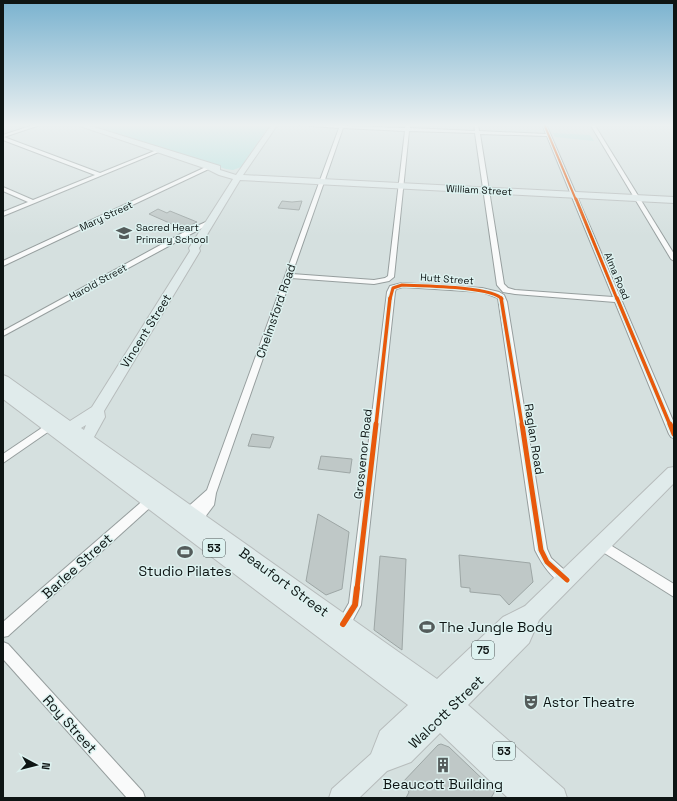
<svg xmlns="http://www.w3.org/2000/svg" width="677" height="801" viewBox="0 0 677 801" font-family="'Space Grotesk',sans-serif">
  <rect width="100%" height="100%" fill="#d5e0df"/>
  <g fill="#b3e0dd">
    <path d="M86,124h184l-29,43 -8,3 -7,-1z"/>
    <path d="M553,133l37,2 4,6 -39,-4z"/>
  </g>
  <g fill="#bfc8c7" stroke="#9da6a5">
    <path d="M282,201l10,1 10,-1 -3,9 -21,-2z"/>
    <path d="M158,209l9,4 3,-2 27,11 -14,7 -34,-15z"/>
    <path d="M252,434l22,3 -4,11 -22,-2z"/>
    <path d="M321,456l31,3 -2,14 -32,-4z"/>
    <path d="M318,514l31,18 -7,57 -16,6 -20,-14z"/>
    <path d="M459,555l71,8 3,19 -24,23 -9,-10 -30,-3v-4l-9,-1z"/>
    <path d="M380,556l26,3 -4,91 -28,-20z"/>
    <path d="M441,744l8,3 46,44 -4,7h-85l3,-6 -7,-9 36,-38z"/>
  </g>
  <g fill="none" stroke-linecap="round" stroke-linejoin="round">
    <defs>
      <g id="street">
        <path d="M36,124h7l-39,13 96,36 57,-23 4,1 -158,65v-4l25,-10 -25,-11v-4l30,13 62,-25 -92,-35v-5z"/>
        <path d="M287,124l118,4 1,-4h4v4l65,3 -1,-7h4l1,7 67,3 -4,-10h4l128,299v15l-3,-1 -2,-3 -54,-132 -100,-8 -12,-2 -6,-7 -22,-152 -66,-2 -15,146 -5,4 -15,3 -83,-6 -75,215 -2,12 -15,20 -4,2 -4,-2 -2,-3 5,-7 -9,6 -4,-2 -1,-3 1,-3 26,-23 132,-362zM343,128l62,3 -17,145 -3,2 -11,2 -82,-6zM480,134l67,2 66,161 -98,-7 -7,-2 -4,-4z"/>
        <path d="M590,124h4l80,130v7l-3,-2z"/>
        <path d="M208,166l5,1 -210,99v-5z"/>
        <path d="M208,221l5,1 -210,114v-5l183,-100z"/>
        <path d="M402,283l80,5 17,4 5,3 3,7 40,247 4,9 20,18 2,4 -2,4 -4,2c-15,-6 -25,-22 -32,-36l-37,-252 -16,-6 -79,-5 -7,2 -1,3 -34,313 -13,24 -5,1 -5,-1 -1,-5 12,-21 38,-311 3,-6z"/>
        <path d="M55,419l3,2 2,2 -2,2 -55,38v-9z"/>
        <path d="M150,496l4,2 1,3 -1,3 -146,132 -5,1v-15l143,-124z"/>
        <path d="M602,540l72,44v13l-76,-48 -2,-4 2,-4z"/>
        <path d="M3,642l5,2 135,148 2,6h-18l-124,-139z"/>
      </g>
      <path id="primary" d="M74,124h10l136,42v4l16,5 36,-51h6l-35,51 431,22v6l-434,-23 -41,68 1,3 -96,160 1,6 -11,20 343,242 66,-62 22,-11 143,-138 6,-1v16l-135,137 -10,23 -61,62 96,84 3,9h-59l-68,-65 -29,29 -24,9 -28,27h-30l3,-9 39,-35 9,-23 28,-26 -405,-306v-24l5,2 62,44 22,-14 98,-156 -1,-3 44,-69 -14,-4 -12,-6zM86,425l-2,5 -3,-2z"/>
    </defs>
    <use href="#street" stroke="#969e9e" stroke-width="2"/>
    <use href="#primary" stroke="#b7bcbc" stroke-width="2"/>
    <use href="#street" fill="#f9fafa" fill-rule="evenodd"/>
    <use href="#primary" fill="#e0ebeb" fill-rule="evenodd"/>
    <defs>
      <path id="cycleway-far4" d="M544,124l32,76"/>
      <g id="cycleway-far3">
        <path d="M576,199l41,100"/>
        <path d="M390,299l3,-11 9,-3c19,1 90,1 100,14"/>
      </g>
      <g id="cycleway-far2">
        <path d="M501,298l21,127"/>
        <path d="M617,298l53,127"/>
        <path d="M376,425l14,-127"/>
      </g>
      <g id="cycleway-far1">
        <path d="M522,424l19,126 6,12 20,18"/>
        <path d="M670,424l4,10"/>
        <path d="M357,589l19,-165"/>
      </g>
      <path id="cycleway" d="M343,624l12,-19 2,-17"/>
    </defs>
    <use href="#cycleway-far4" stroke="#ddf2f0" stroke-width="3.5"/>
    <use href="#cycleway-far3" stroke="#ddf2f0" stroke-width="5"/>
    <use href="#cycleway-far2" stroke="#ddf2f0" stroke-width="6"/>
    <use href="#cycleway-far1" stroke="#ddf2f0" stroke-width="8"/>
    <use href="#cycleway" stroke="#ddf2f0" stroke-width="8"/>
    <use href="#cycleway-far4" stroke="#e8590c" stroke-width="2"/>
    <use href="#cycleway-far3" stroke="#e8590c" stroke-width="3"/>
    <use href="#cycleway-far2" stroke="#e8590c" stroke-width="3.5"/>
    <use href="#cycleway-far1" stroke="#e8590c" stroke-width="5"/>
    <use href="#cycleway" stroke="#e8590c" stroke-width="6"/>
  </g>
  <linearGradient id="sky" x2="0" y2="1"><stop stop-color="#7ab2cf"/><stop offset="0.53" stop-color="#ecf1f1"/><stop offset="1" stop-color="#ecf1f1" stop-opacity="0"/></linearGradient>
  <rect width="677" height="236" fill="url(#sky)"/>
  <defs>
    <symbol id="school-bare" viewBox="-9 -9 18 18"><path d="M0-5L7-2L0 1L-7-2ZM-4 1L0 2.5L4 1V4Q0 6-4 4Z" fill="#545c5b" stroke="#ddf2f0" stroke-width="2.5" paint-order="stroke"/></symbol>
    <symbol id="stadium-bare" viewBox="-9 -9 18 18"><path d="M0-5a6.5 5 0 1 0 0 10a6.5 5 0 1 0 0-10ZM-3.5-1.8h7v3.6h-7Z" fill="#545c5b" stroke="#ddf2f0" stroke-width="2.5" paint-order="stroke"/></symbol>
    <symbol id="theatre-bare" viewBox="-9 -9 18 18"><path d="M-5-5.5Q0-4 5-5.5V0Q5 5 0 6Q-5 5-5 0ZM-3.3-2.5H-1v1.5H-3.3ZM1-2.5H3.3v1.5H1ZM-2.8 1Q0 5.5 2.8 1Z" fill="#545c5b" stroke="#ddf2f0" stroke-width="2.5" paint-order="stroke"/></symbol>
    <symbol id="building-bare" viewBox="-9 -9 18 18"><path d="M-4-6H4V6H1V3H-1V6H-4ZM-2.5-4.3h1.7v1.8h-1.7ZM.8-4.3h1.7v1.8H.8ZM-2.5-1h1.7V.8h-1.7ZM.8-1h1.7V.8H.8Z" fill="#545c5b" stroke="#ddf2f0" stroke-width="2.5" paint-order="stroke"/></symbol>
  </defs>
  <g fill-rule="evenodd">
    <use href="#school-bare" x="113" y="222" width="22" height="22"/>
    <use href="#stadium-bare" x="174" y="541" width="22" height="22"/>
    <use href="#stadium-bare" x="416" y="616" width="22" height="22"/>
    <use href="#theatre-bare" x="520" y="691" width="22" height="22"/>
    <use href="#building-bare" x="432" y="754" width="22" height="22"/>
  </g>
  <g text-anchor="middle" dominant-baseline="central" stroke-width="3" stroke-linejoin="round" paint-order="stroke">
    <g font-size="10" fill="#0e1514" stroke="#ddf2f0">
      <text transform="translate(479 190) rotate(3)">William Street</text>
      <text transform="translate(106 216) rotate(-25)">Mary Street</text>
      <text transform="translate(617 276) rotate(67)">Alma Road</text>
      <text transform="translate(447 279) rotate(4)">Hutt Street</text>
      <text transform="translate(98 282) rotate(-29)">Harold Street</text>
    </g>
    <g font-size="10" fill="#0e1514" stroke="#ddf2f0" text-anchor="start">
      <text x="136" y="227">Sacred Heart<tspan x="136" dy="12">Primary School</tspan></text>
    </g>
    <g fill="#ddf2f0" stroke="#4c5756" stroke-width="1">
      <rect x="203" y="539" width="22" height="18" rx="3"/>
      <rect x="472" y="641" width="22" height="18" rx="3"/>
      <rect x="493" y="742" width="22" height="18" rx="3"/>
    </g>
    <g font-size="11" font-weight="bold" fill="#0e1514">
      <text x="214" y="548">53</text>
      <text x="483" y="650">75</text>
      <text x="504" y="751">53</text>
    </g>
    <g font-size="12" fill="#0e1514" stroke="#ddf2f0">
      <text transform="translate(276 311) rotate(-71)">Chelmsford Road</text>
      <text transform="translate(146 331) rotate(-58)">Vincent Street</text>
      <text transform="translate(534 439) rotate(81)">Raglan Road</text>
      <text transform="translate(363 454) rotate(-84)">Grosvenor Road</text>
    </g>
    <g font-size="14" fill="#0e1514" stroke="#ddf2f0">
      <text transform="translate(77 566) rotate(-42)">Barlee Street</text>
      <text transform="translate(284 582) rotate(36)">Beaufort Street</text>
      <text transform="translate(446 712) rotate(-44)">Walcott Street</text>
      <text transform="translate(70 724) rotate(48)">Roy Street</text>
    </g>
    <g font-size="14" fill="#0e1514" stroke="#ddf2f0">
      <text x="185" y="571">Studio Pilates</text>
      <text x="439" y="627" text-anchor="start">The Jungle Body</text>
      <text x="543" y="702" text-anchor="start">Astor Theatre</text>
      <text x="443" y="784">Beaucott Building</text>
    </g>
  </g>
  <rect width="677" height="801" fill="none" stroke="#0e1514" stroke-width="8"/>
  <g transform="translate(36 765) rotate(97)" stroke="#ddf2f0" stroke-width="3" paint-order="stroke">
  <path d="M0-3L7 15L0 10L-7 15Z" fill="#0e1514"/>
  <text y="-6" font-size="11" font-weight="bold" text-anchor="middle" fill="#0e1514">N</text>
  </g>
</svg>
